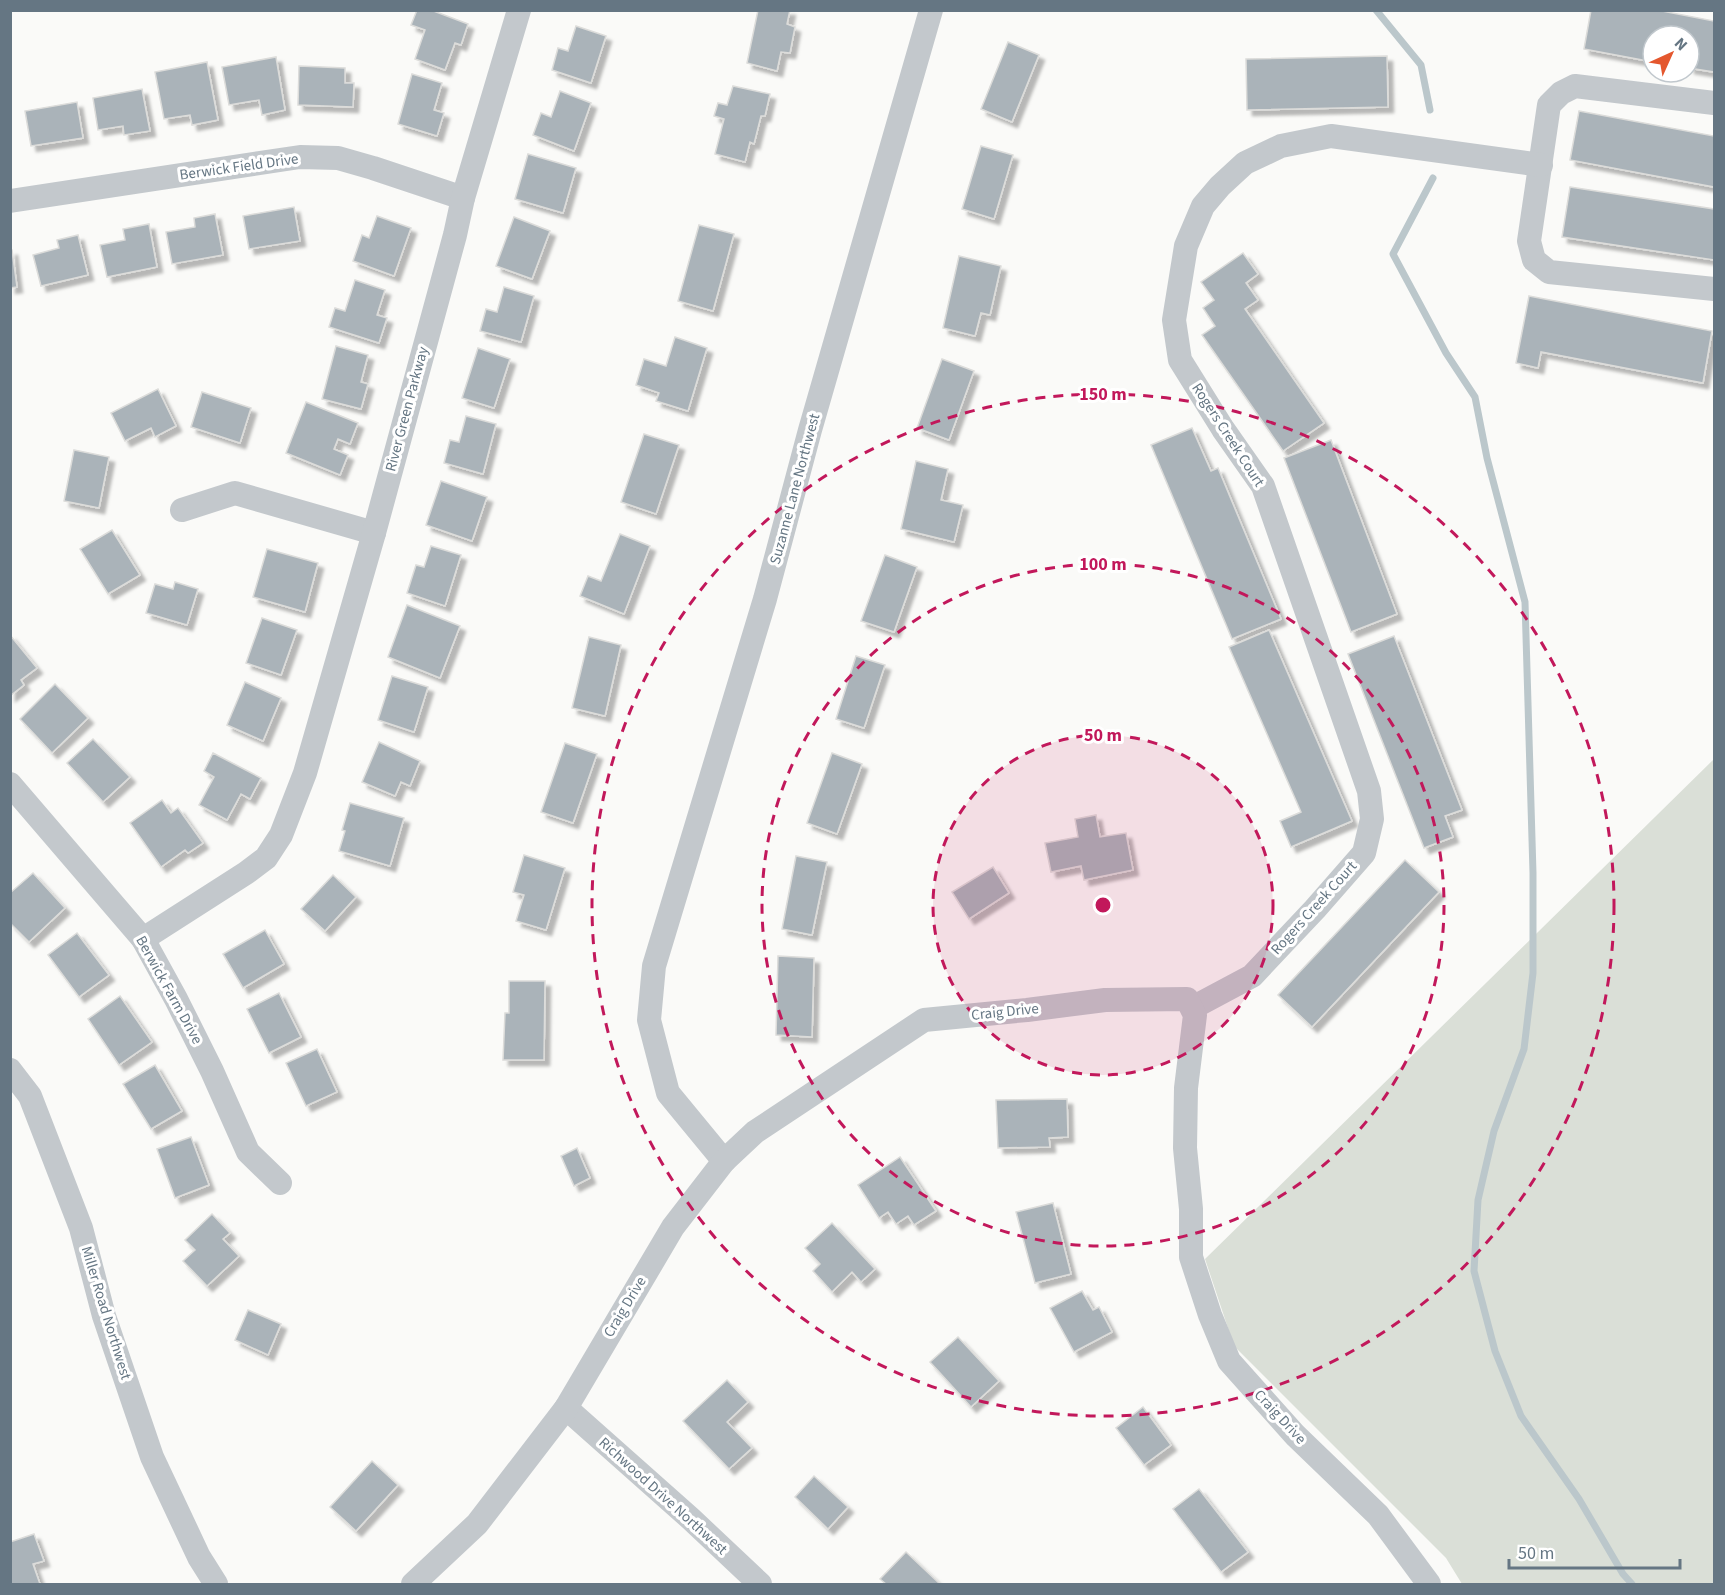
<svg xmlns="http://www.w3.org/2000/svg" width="1725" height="1595" viewBox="0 0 1725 1595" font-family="'Source Sans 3',sans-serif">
  <defs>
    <filter id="shadow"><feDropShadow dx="5.5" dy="5.5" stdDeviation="1.5" flood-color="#0004"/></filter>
  </defs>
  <rect width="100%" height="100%" fill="#fafaf8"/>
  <path fill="#dadfd7" d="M1714,759v825h-252l-16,-26 -212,-212 -29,-87z"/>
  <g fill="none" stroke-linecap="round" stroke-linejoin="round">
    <g stroke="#bbc7cb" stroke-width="7">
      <path d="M1376,10l45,55 9,45"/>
      <path d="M1433,178l-40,76 53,99 29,44 12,61 38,144 8,271v100l-9,76 -30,82 -16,69 -4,71 21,80 26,65 58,83 44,75 9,10"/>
    </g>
  </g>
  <g fill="#aab3b9" stroke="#dcdcda" stroke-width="1.5" filter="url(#shadow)">
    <path d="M417,10h14l37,14 -7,21 -6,-2 -10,27 -30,-11 10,-29 -14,-5z"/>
    <path d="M758,10h32l-3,14 8,3 -5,26 -9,-1 -4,19 -30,-8z"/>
    <path d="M1591,10h66l57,11v51l-25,-4v-32h-36v26l-69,-13z"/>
    <path d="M576,26l30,10 -15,47 -39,-13 6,-22 10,3z"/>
    <path d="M1008,42l31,13 -27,67 -31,-13z"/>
    <path d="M1387,56l1,51 -141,3 -1,-51z"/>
    <path d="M276,57l9,53 -23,5 -3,-15 -30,5 -7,-38z"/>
    <path d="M207,62l11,58 -26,5 -2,-10 -26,4 -9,-47z"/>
    <path d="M299,66l46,2v15h9l-1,24 -55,-2z"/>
    <path d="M412,74l30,9 -8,27 10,3 -7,23 -39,-12z"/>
    <path d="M733,86l37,8 -5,22h-4l-7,28 -4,-2 -5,20 -30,-8 9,-35 -10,-3 4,-13 9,2z"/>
    <path d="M142,89l8,42 -26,4 -1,-9 -25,4 -5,-32z"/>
    <path d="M560,91l31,12 -17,48 -41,-16 8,-22 10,4z"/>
    <path d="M77,102l6,36 -52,8 -6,-35z"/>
    <path d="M1579,111l135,25v51l-144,-27z"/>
    <path d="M981,146l32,9 -19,64 -32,-10z"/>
    <path d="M528,154l48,14 -13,45 -48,-14z"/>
    <path d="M1570,187l144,22v51l-152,-23z"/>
    <path d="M294,207l6,34 -51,8 -6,-33z"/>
    <path d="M215,214l8,41 -51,9 -6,-32 29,-5 -1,-9z"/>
    <path d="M377,216l34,12 -17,48 -41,-15 9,-26 7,3z"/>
    <path d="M514,217l36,14 -18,48 -36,-13z"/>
    <path d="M149,224l8,43 -50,10 -7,-32 25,-5 -2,-11z"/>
    <path d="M699,225l35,9 -21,77 -35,-10z"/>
    <path d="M78,235l10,40 -47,11 -8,-31 26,-7 -2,-8z"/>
    <path d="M10,250h2l5,37 -7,1z"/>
    <path d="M1243,253l15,21 -12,9 12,17 -13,9 79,114 -41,28 -81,-116 13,-9 -12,-18 11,-8 -13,-18z"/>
    <path d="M959,256l42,10 -11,49 -9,-2 -6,23 -32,-8z"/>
    <path d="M355,280l30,10 -8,25 10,3 -8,25 -50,-16 6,-19 10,3z"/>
    <path d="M504,287l30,9 -13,46 -41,-11 6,-22 11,3z"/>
    <path d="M1529,296l183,35 -9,52 -162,-31 -3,16 -22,-5z"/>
    <path d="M675,337l32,11 -19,63 -32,-10 3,-8 -23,-8 8,-26 22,7z"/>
    <path d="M336,346l32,9 -7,27 7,2 -7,25 -39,-10z"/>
    <path d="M478,348l32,11 -16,49 -32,-10z"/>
    <path d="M942,359l32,12 -25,69 -32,-12z"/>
    <path d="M158,389l18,37 -21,11 -4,-9 -26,13 -14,-28z"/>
    <path d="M202,392l49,16 -11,35 -49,-16z"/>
    <path d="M306,402l52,21 -8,21 -12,-5 -4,10 14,6 -8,20 -54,-22z"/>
    <path d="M466,416l30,8 -13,50 -39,-11 6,-23 9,2z"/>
    <path d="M1192,428l19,43 7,-3 63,151 -49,20 -81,-194z"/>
    <path d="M644,434l35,11 -23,69 -35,-12z"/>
    <path d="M1331,440l66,174 -46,18 -67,-174z"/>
    <path d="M74,450l35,7 -10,51 -35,-7z"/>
    <path d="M916,461l32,8 -7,31 22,5 -9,37 -53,-13z"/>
    <path d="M441,481l46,16 -15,44 -46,-16z"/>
    <path d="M112,530l28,45 -32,19 -28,-45z"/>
    <path d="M620,534l30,12 -26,68 -44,-18 8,-20 13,5z"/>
    <path d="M431,546l30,9 -16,51 -38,-13 9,-28 8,2z"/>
    <path d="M267,549l51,14 -13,49 -52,-15z"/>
    <path d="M885,555l32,12 -23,65 -33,-11z"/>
    <path d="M175,582l23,7 -11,36 -41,-12 9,-29 18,5z"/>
    <path d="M407,605l53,21 -20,52 -52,-21z"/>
    <path d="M262,618l35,12 -16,45 -35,-12z"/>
    <path d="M1269,630l83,191 -61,26 -11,-26 21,-9 -72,-165z"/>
    <path d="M10,635l27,33 -16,12 3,5 -14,11z"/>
    <path d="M1394,636l68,174 -17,6 8,21 -29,11 -76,-194z"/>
    <path d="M589,637l32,8 -16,71 -33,-8z"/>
    <path d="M856,656l29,9 -21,63 -28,-9z"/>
    <path d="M392,676l36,11 -14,45 -36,-12z"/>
    <path d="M245,682l36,16 -18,43 -36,-16z"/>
    <path d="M55,684l33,34 -36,35 -32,-34z"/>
    <path d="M93,739l37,38 -27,25 -36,-39z"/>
    <path d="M379,742l41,19 -10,25 -9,-4 -6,14 -33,-14z"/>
    <path d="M565,743l32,11 -24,69 -32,-11z"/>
    <path d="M213,753l48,25 -11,21 -9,-5 -14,26 -28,-15 15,-28 -10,-6z"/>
    <path d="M832,753l30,11 -25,70 -30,-11z"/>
    <path d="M162,800l9,13 7,-5 25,35 -15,10 -3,-3 -24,17 -31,-44z"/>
    <path d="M350,803l54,15 -14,48 -51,-15 6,-20 -3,-1z"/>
    <path d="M1096,815l4,22 26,-4 7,37 -49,10 -3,-14 -30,6 -6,-29 33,-6 -3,-18z"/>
    <path d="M524,855l41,13 -19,62 -30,-9 8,-26 -11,-3z"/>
    <path d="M796,856l31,6 -15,73 -30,-6z"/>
    <path d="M1405,860l34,32 -127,135 -34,-32z"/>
    <path d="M993,867l16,26 -40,26 -17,-27z"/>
    <path d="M33,873l32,35 -36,34 -19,-19v-30z"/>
    <path d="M333,875l23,22 -31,34 -24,-22z"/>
    <path d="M265,930l19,34 -41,24 -20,-34z"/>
    <path d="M77,933l32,42 -30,22 -31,-42z"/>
    <path d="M778,956l36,2 -2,79 -36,-2z"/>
    <path d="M509,981h36l-1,79h-41l2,-47h4z"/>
    <path d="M279,993l22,44 -32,16 -22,-44z"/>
    <path d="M120,996l32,46 -33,23 -31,-46z"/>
    <path d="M317,1049l20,43 -31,14 -20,-43z"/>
    <path d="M155,1065l27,46 -31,18 -28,-45z"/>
    <path d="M1067,1099l1,38 -19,1 1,9 -52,1 -2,-48z"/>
    <path d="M191,1137l18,48 -34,13 -18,-49z"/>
    <path d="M577,1148l13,30 -16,8 -13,-30z"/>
    <path d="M900,1157l36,54 -22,14 -6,-9 -12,8 -8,-12 -9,6 -21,-33z"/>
    <path d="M1053,1203l18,71 -36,9 -19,-71z"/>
    <path d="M212,1214l18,19 -7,6 16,17 -32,30 -24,-25 12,-11 -10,-10z"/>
    <path d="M832,1223l43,46 -14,13 -9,-10 -20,20 -19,-21 7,-7 -15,-16z"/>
    <path d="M1082,1291l11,19 6,-3 13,25 -38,20 -24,-44z"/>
    <path d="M248,1310l33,14 -13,31 -33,-15z"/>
    <path d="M958,1337l41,44 -28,26 -41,-45z"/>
    <path d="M727,1380l21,22 -21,20 25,26 -23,21 -46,-48z"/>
    <path d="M1143,1407l28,38 -27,20 -28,-37z"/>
    <path d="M372,1461l26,24 -42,46 -26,-24z"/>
    <path d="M814,1476l34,31 -20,22 -33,-32z"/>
    <path d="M1199,1489l49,63 -27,20 -48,-63z"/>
    <path d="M34,1534l10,27 -11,3 7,20h-30v-42z"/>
    <path d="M906,1552l34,32h-54l-6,-5z"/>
  </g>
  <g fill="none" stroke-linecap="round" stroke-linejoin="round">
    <g stroke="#c3c8cc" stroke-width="24">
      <path d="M1714,103l-139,-17 -14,7 -12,12 -20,136 5,19 15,12 165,17"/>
      <path d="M10,201l290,-44 38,1 35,10 90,30"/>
      <path d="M182,510l53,-17 139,40"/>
      <path d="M10,784l133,155 33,60 36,72 36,81 32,31"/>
      <path d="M143,939l103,-66 20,-15 15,-23 24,-62 69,-240 81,-298 8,-37 56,-188"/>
      <path d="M1192,1008l60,-32 63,-67 49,-56 8,-34 -3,-28 -106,-305 -40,-57 -43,-69 -6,-40 12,-74 17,-40 17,-20 25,-23 36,-17 50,-10 210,29"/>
      <path d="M10,1070l20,26 51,132 23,88 48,141 47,100 17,27"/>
      <path d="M724,1161l-56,-68 -19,-73 5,-54 111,-367 45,-169 121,-420"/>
      <path d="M566,1408l125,111 69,65"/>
      <path d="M413,1584l64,-60 89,-116 107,-181 51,-66 31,-29 169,-112 103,-10 78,-10 82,-1 8,16 -9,73 -1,60 6,61v48l19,58 19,46 66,74 83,80 51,69"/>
    </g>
  </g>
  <circle cx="1103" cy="905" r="170" fill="#c2185b" fill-opacity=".12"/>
  <g fill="none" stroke="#c2185b" stroke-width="3" stroke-dasharray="10 8">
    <circle cx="1103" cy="905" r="170"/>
    <circle cx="1103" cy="905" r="341"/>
    <circle cx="1103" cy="905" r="511"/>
  </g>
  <g text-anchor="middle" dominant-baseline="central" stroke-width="6" stroke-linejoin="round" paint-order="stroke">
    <g font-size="15" fill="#657683" stroke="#fff">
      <text transform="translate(239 167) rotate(-8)">Berwick Field Drive</text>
      <text transform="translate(407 409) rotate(-75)">River Green Parkway</text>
      <text transform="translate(1228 435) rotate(57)">Rogers Creek Court</text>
      <text transform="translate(795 489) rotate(-75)">Suzanne Lane Northwest</text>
      <text transform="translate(1314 908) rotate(-48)">Rogers Creek Court</text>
      <text transform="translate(169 990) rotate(61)">Berwick Farm Drive</text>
      <text transform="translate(1005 1012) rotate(-6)">Craig Drive</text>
      <text transform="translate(625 1307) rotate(-59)">Craig Drive</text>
      <text transform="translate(106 1313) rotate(73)">Miller Road Northwest</text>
      <text transform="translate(1280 1417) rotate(47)">Craig Drive</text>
      <text transform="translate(663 1496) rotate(42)">Richwood Drive Northwest</text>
    </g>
  </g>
  <circle cx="1103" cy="905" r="9" fill="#c2185b" stroke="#fff" stroke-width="3"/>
  <g font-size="18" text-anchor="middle" font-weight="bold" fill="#c2185b" stroke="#fff" stroke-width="6" stroke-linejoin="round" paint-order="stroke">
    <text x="1103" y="400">150 m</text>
    <text x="1103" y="570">100 m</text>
    <text x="1103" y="741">50 m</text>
  </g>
  <rect width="1725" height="1595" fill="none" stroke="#657683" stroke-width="24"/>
  <g transform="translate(1671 54) rotate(45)"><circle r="28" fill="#ffffff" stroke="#c1c8cd" stroke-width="1.5"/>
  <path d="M0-4.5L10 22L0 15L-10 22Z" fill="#e4572e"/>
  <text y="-9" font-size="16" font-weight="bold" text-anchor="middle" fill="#657683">N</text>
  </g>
  <path d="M1509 1559v9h171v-9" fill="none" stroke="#657683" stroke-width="3"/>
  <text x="1518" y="1559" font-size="18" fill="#657683" stroke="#ffffff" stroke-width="4.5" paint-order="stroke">50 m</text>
</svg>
